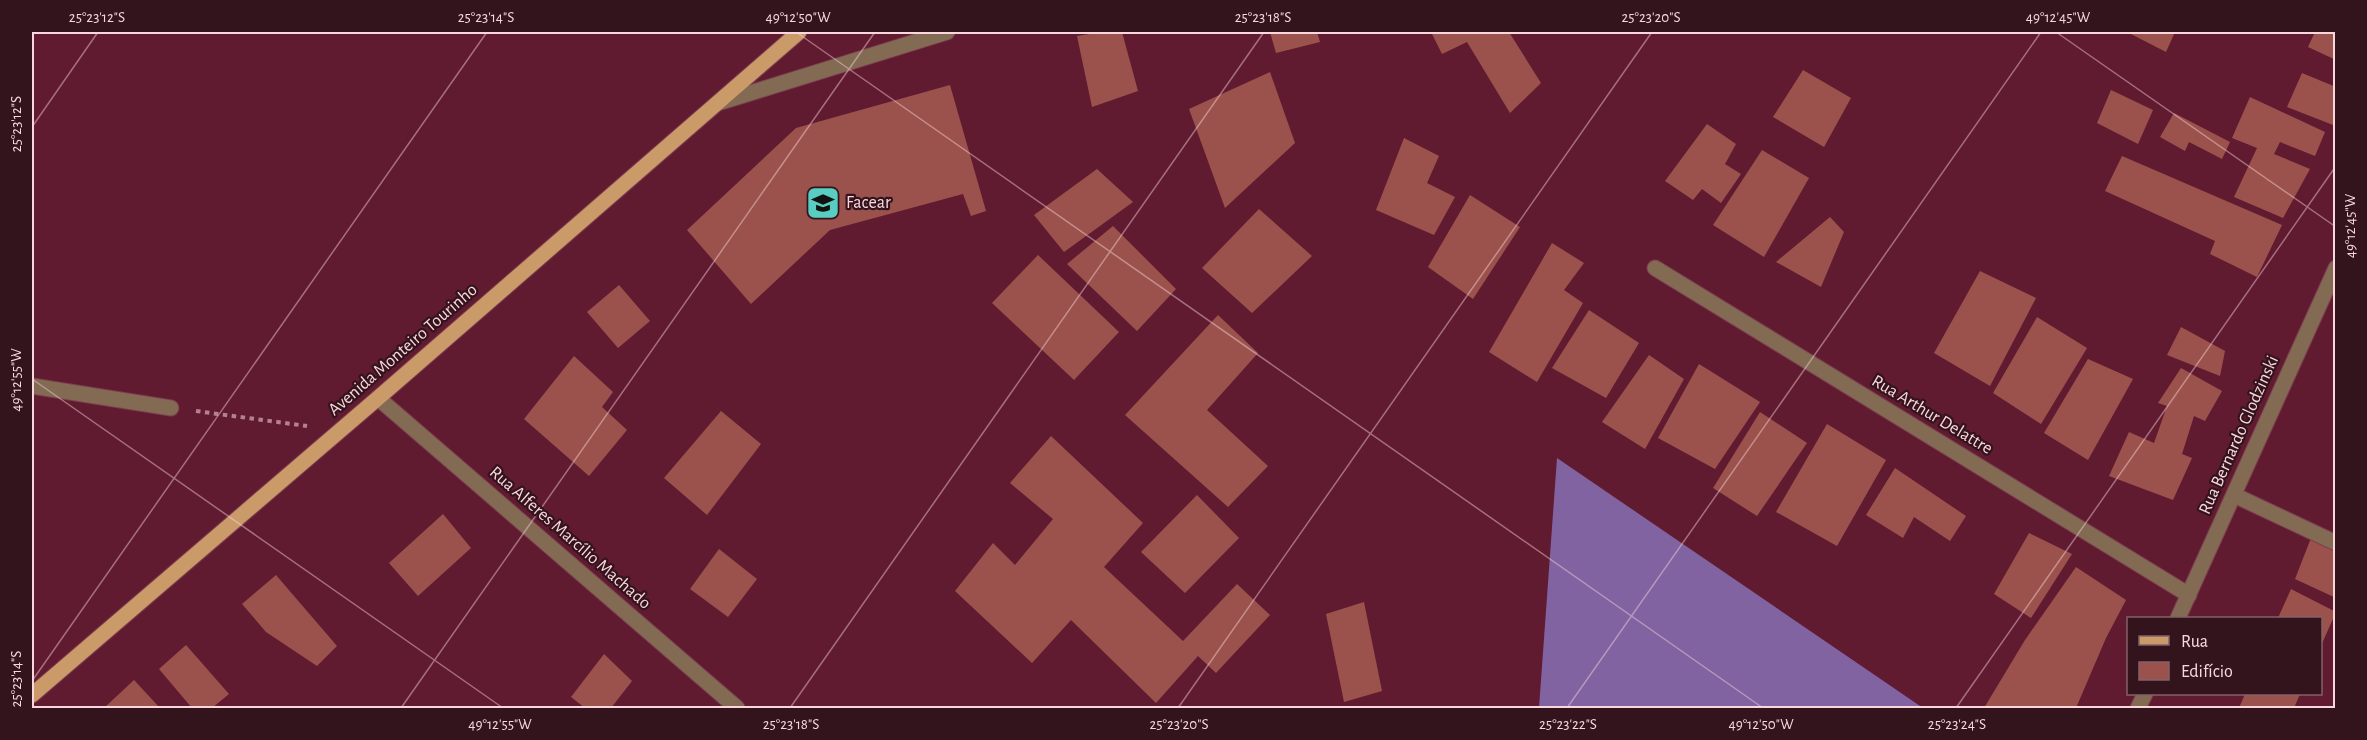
<svg xmlns="http://www.w3.org/2000/svg" width="2367" height="740" viewBox="0 0 2367 740" font-family="'Alegreya Sans',sans-serif">
  <rect width="100%" height="100%" fill="#611b31"/>
  <path fill="#8163a1" d="M1557,458l366,250h-384z"/>
  <g fill="#9c524c">
    <path d="M1102,32h20l16,59 -46,16 -15,-71z"/>
    <path d="M1270,32h47l3,10 -44,11z"/>
    <path d="M1431,32h78l32,51 -31,30 -43,-71 -25,12z"/>
    <path d="M2127,32h48l-9,20z"/>
    <path d="M2315,32h21v28l-28,-13z"/>
    <path d="M1803,70l48,28 -27,49 -51,-30z"/>
    <path d="M1270,72l25,71 -70,65 -36,-99z"/>
    <path d="M2302,73l34,14v32l-3,6 -46,-18z"/>
    <path d="M950,85l36,126 -15,5 -8,-22 -133,36 -79,74 -64,-74 109,-102z"/>
    <path d="M2111,90l42,20 -15,34 -41,-21z"/>
    <path d="M2250,97l75,35 -10,24 -35,-14 -6,12 36,15 -27,49 -49,-21 23,-49 -25,-10z"/>
    <path d="M2174,113l56,29 -8,17 -33,-17 -4,9 -25,-14z"/>
    <path d="M1707,124l29,20 -11,20 16,10 -20,29 -19,-14 -9,11 -28,-19z"/>
    <path d="M1404,138l35,18 -12,27 28,14 -21,38 -58,-25z"/>
    <path d="M1762,150l47,28 -45,79 -51,-32z"/>
    <path d="M2122,156l160,69 -25,52 -47,-23 5,-13 -110,-50z"/>
    <path d="M1097,169l36,33 -69,50 -30,-37z"/>
    <path d="M1470,195l50,32 -47,72 -45,-32z"/>
    <path d="M1259,209l53,47 -60,57 -50,-45z"/>
    <path d="M1830,217l14,15 -23,55 -45,-25z"/>
    <path d="M1113,226l63,63 -39,42 -70,-67z"/>
    <path d="M1552,243l32,20 -20,27 19,13 -46,79 -48,-30z"/>
    <path d="M1038,255l81,77 -45,48 -82,-77z"/>
    <path d="M1980,271l56,27 -46,88 -56,-33z"/>
    <path d="M619,285l31,36 -32,27 -31,-36z"/>
    <path d="M1589,310l50,33 -33,55 -54,-30z"/>
    <path d="M1218,315l40,38 -51,57 61,56 -40,41 -103,-92z"/>
    <path d="M2037,317l50,31 -46,76 -48,-31z"/>
    <path d="M2181,327l44,24 -5,25 -53,-21z"/>
    <path d="M1649,355l35,24 -39,70 -43,-27z"/>
    <path d="M574,356l39,36 -11,15 25,23 -38,46 -65,-57z"/>
    <path d="M2088,359l45,20 -45,81 -44,-27z"/>
    <path d="M1699,364l61,38 -45,67 -57,-31z"/>
    <path d="M2181,368l41,23 -17,30 -11,-5 -12,38 10,4 -19,42 -64,-24 20,-44 25,11 13,-37 -9,-3z"/>
    <path d="M721,411l40,33 -54,71 -43,-37z"/>
    <path d="M1760,412l47,31 -50,73 -44,-28z"/>
    <path d="M1827,424l59,36 -49,86 -61,-34z"/>
    <path d="M1051,436l92,87 -39,44 79,74 54,-57 33,31 -54,58 -18,-17 -42,47 -85,-83 -39,43 -77,-72 38,-48 22,22 38,-46 -43,-36z"/>
    <path d="M1895,468l71,48 -16,25 -36,-24 -11,21 -37,-23z"/>
    <path d="M1197,495l42,43 -54,55 -44,-41z"/>
    <path d="M443,514l28,34 -53,48 -29,-33z"/>
    <path d="M2029,533l43,21 -41,64 -37,-24z"/>
    <path d="M2311,538l25,11v49l-41,-19z"/>
    <path d="M719,549l38,30 -29,38 -38,-28z"/>
    <path d="M2076,567l50,33 -20,38 -30,70h-92l41,-68z"/>
    <path d="M276,575l61,71 -20,20 -51,-34 -24,-28z"/>
    <path d="M2291,589l45,23 -16,36v-30h-42z"/>
    <path d="M1364,602l18,89 -38,11 -18,-88z"/>
    <path d="M186,645l43,49 -17,14h-20l-33,-39z"/>
    <path d="M604,654l28,27 -21,27h-26l-14,-11z"/>
    <path d="M134,680l26,28h-56z"/>
    <path d="M2245,694h55l-6,14h-55z"/>
  </g>
  <g fill="none" stroke-linecap="round" stroke-linejoin="round">
    <defs>
      <g id="minor">
        <path d="M718,103l229,-71"/>
        <path d="M1655,268l534,327"/>
        <path d="M32,386l139,22"/>
        <path d="M378,398l359,310"/>
        <path d="M2234,495l102,48"/>
        <path d="M2178,618l158,-350"/>
        <path d="M2138,708l7,-14"/>
      </g>
      <path id="major" d="M32,695l346,-297 421,-366"/>
    </defs>
    <use href="#minor" stroke="#7d3d50" stroke-width="17"/>
    <use href="#major" stroke="#7d3d50" stroke-width="17"/>
    <path stroke="#b4818e" stroke-width="4" stroke-dasharray="4.5 4.5" stroke-linecap="butt" d="M196,411l111,15"/>
    <use href="#minor" stroke="#826a53" stroke-width="15"/>
    <use href="#major" stroke="#ca9a69" stroke-width="15"/>
  </g>
  <path fill="none" stroke="#fad7dd" stroke-width="1.5" stroke-opacity="0.45" d="M796,32l967,676M2056,32l280,195M32,127l66,-95M32,379l471,329M32,681l455,-649M401,708l474,-676M790,708l474,-676M1178,708l474,-676M1567,708l474,-676M1956,708l380,-542"/>
  <defs>
    <symbol id="university-square" viewBox="-11 -11 22 22"><rect x="-9" y="-9" width="18" height="18" rx="4" fill="#57cec1" stroke="#33141c"/><path d="M0-5L7-2L0 1L-7-2ZM-4 1L0 2.5L4 1V4Q0 6-4 4Z" fill="#111"/></symbol>
  </defs>
  <g fill-rule="evenodd">
    <use href="#university-square" x="804" y="184" width="38" height="38"/>
  </g>
  <g text-anchor="middle" dominant-baseline="central" stroke-width="4.5" stroke-linejoin="round" paint-order="stroke">
    <g font-size="18" fill="#fad7dd" stroke="#33141c" text-anchor="start">
      <text x="846" y="203">Facear</text>
    </g>
    <g font-size="18" fill="#fad7dd" stroke="#33141c">
      <text transform="translate(403 350) rotate(-41)">Avenida Monteiro Tourinho</text>
      <text transform="translate(1932 415) rotate(31)">Rua Arthur Delattre</text>
      <text transform="translate(2239 435) rotate(-66)">Rua Bernardo Glodzinski</text>
      <text transform="translate(570 538) rotate(41)">Rua Alferes Marcílio Machado</text>
    </g>
  </g>
  <rect width="2367" height="740" fill="none" stroke="#33141c" stroke-width="66"/>
  <rect x="2127" y="617" width="195" height="78" fill="#33141c" stroke="#836269" stroke-width="1.5"/>
  <rect x="2139" y="636" width="30" height="9" fill="#ca9a69" stroke="#836269" stroke-width="1.5"/>
  <text x="2181" y="647" font-size="18" fill="#fad7dd">Rua</text>
  <rect x="2139" y="662" width="30" height="18" fill="#9c524c" stroke="#836269" stroke-width="1.5"/>
  <text x="2181" y="677" font-size="18" fill="#fad7dd">Edifício</text>
  <rect x="33" y="33" width="2301" height="674" fill="none" stroke="#fad7dd" stroke-width="2"/>
  <g font-size="15" text-anchor="middle" fill="#fad7dd">
    <text x="97" y="22">25°23'12"S</text>
    <text x="486" y="22">25°23'14"S</text>
    <text x="798" y="22">49°12'50"W</text>
    <text x="1263" y="22">25°23'18"S</text>
    <text x="1651" y="22">25°23'20"S</text>
    <text x="2058" y="22">49°12'45"W</text>
    <text transform="translate(16 124) rotate(-90)" y="5">25°23'12"S</text>
    <text transform="translate(2350 226) rotate(-90)" y="5">49°12'45"W</text>
    <text transform="translate(16 380) rotate(-90)" y="5">49°12'55"W</text>
    <text transform="translate(16 679) rotate(-90)" y="5">25°23'14"S</text>
    <text x="500" y="729">49°12'55"W</text>
    <text x="791" y="729">25°23'18"S</text>
    <text x="1179" y="729">25°23'20"S</text>
    <text x="1568" y="729">25°23'22"S</text>
    <text x="1761" y="729">49°12'50"W</text>
    <text x="1957" y="729">25°23'24"S</text>
  </g>
</svg>
